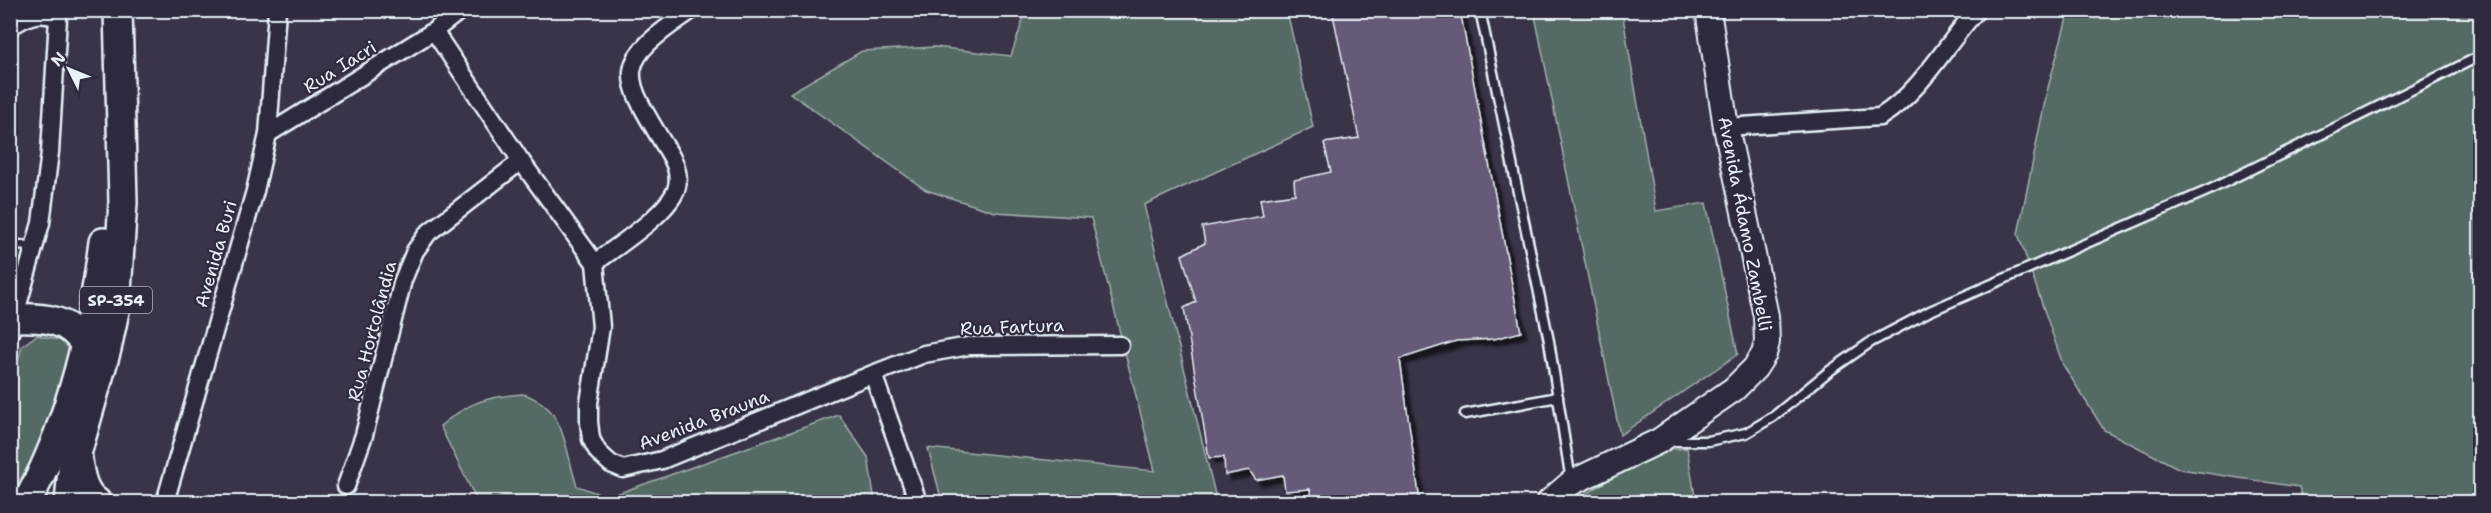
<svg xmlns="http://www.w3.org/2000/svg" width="2491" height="513" viewBox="0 0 2491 513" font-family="'Shantell Sans',sans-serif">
  <defs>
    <filter id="shadow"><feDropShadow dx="5.5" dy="5.5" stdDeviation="1.5" flood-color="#0009"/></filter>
  </defs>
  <rect width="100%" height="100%" fill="#3a3449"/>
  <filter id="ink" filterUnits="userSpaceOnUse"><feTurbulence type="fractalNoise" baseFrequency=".0167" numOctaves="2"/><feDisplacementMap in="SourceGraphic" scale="12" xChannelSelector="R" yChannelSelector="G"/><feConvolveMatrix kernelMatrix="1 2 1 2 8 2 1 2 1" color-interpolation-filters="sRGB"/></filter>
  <g filter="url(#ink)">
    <g fill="#576b65" stroke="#a0aeae" stroke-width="1.5">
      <path d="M1026,11h261l26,116 -169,78 73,297h-275l-14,-54 227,23 -64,-253 -96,-6 -69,-22 -136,-97 72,-42 73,-4 76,9z"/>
      <path d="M1534,11h88l34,200 50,-8 32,151 -118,81z"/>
      <path d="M2069,11h411v491h-177l-4,-15 -119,-18 -76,-39 -41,-65 -45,-131 29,-143z"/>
      <path d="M37,335l26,6 9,10c-13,50 -32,100 -61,143v-108l11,-40z"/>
      <path d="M523,394c44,13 41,55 54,92l31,11 231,-82 29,42 7,45h-405l6,-3 -36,-73c29,-24 45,-29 83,-32z"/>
      <path d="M1687,448l9,54h-124l86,-52z"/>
    </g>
    <path fill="#655a77" stroke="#e8f1f8" stroke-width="1.5" filter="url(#shadow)" d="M1332,10h128l61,322 -27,7 -38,2 -56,18 20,143h-81v-4l-26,4 -3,-13 -25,2 -2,-16 -27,5 -7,-10 -24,5 -1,-18 -15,1 -25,-150 12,-6 -14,-47 23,-12 -3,-16 61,-11 -3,-17 35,-5 -1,-14 37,-8 -7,-29 35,-5z"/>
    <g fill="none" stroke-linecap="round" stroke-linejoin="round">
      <defs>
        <g id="lane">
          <path d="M1480,10l69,331 22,140"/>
          <path d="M10,244l26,3"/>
          <path d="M1465,414l93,-17"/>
          <path d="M1671,441h37l38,-8 27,-16 55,-45 43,-30 59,-31 279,-121 271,-134"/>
        </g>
        <g id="street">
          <path d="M10,27c17,-11 29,-17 48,-9"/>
          <path d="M434,31l87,130 74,102 6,64 -12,76v19l2,17 7,13 13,12 12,5 39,-9 211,-86 45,128"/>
          <path d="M1726,127l154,-10c42,-26 64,-71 97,-107"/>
          <path d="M268,134l166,-103 27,-21"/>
          <path d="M595,263c22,-17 71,-48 81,-73 5,-14 -1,-28 -8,-39 -48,-79 -56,-87 24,-141"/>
          <path d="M10,333l31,-110 9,-71 8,-134 -2,-8"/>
          <path d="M873,374l51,-20 45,-8 151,-1"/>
          <path d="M346,486l18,-51 39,-155 12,-29 13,-18 93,-72"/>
          <path d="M165,502l90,-311 13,-57 9,-124"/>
        </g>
        <path id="secondary" d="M1549,502l22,-19 88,-42 75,-52 21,-21 9,-14 3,-12 -1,-26 -40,-189 -18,-117"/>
        <g id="primary">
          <path d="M14,318c30,-1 54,0 71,27"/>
          <path d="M78,459c2,16 5,34 19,43"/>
          <path d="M27,502c43,-79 65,-171 76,-260"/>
          <path d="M69,502l3,-31 35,-122 9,-43 7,-104 -5,-192"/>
        </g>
      </defs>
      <use href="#lane" stroke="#e8f1f8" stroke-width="13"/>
      <use href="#street" stroke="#e8f1f8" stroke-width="21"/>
      <use href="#secondary" stroke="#e8f1f8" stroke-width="28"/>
      <use href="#primary" stroke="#e8f1f8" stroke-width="32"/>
      <use href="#lane" stroke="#2f2a3d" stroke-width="8"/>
      <use href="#street" stroke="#2f2a3d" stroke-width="16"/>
      <use href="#secondary" stroke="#2f2a3d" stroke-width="24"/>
      <use href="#primary" stroke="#2f2a3d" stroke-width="27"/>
    </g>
  </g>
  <g text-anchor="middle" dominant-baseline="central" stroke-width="4.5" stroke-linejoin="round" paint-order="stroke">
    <rect fill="#2f2a3d" stroke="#b0b5c0" stroke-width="1.5" x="80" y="287" width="72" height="26" rx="4.5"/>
    <g font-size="16" font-weight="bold" fill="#e8f1f8">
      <text x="116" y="300">SP-354</text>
    </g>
    <g font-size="18" fill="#e8f1f8" stroke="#2f2a3d">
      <text transform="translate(340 67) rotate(-32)">Rua Iacri</text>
      <text transform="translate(1745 224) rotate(79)">Avenida Ádamo Zambelli</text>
      <text transform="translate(216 254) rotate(-74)">Avenida Buri</text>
      <text transform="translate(1012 327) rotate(-2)">Rua Fartura</text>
      <text transform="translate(372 331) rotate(-75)">Rua Hortolândia</text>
      <text transform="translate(704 420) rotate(-21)">Avenida Brauna</text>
    </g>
  </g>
  <rect width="2491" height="513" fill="none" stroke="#2f2a3d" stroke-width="36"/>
  <rect x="18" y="18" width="2455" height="477" fill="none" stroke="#e8f1f8" stroke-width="2" filter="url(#ink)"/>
  <g transform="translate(69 69) rotate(313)" stroke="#2f2a3d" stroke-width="4.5" paint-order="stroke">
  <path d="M0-4.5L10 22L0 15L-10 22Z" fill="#e8f1f8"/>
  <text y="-9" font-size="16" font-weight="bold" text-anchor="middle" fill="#e8f1f8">N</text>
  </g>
</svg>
